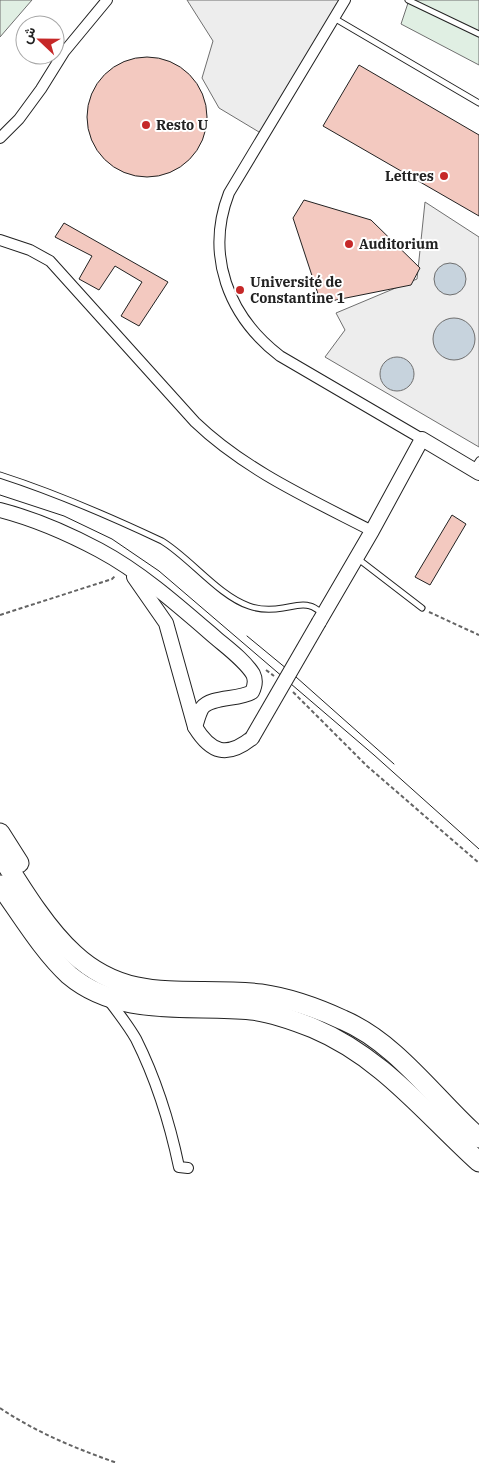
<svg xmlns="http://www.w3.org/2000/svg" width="479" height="1463" viewBox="0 0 479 1463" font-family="'IBM Plex Serif',Vazirmatn,serif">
  <rect width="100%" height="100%" fill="#fff"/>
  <g fill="#e0efe3" stroke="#6f6f6f">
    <path d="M0,0h32l-32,37z"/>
    <path d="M409,0h70v65l-78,-41z"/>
  </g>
  <g fill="#ededed" stroke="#6f6f6f">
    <path d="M187,0h157l-80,135 -45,-27 -17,-30 11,-37z"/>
    <path d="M425,202l54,35v210l-154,-90 20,-27 -9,-17 81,-34z"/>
  </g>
  <g fill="#c7d3dd" stroke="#6f6f6f">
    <circle cx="450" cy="279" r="16"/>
    <circle cx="454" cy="339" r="21"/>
    <circle cx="397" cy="374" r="17"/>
  </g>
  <g fill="#f3c9c0" stroke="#222">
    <circle cx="147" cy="117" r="60"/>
    <path d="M359,65l120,70v81l-156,-90z"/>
    <path d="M304,200l67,20 49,48 -9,17 -90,18 -28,-85z"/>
    <path d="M64,223l104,59 -29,44 -18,-10 21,-34 -27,-16 -16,24 -20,-11 13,-23 -37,-19z"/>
    <path d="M452,515l14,9 -36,61 -15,-8z"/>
  </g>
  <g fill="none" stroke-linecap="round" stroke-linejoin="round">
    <defs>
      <g id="lane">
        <path d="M408,0l71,34"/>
        <path d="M334,18l145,85"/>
        <path d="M473,469l6,-9"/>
        <path d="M0,475c56,18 109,41 162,66 28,17 57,55 87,65 11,4 22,4 34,2 8,-1 18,-5 27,-2 5,1 9,5 13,8"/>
        <path d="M357,558l65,50"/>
      </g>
      <g id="street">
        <path d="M345,0l-116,193c-24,62 -1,123 51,163l142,83"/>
        <path d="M0,138l19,-19 22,-30 23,-37 43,-52"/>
        <path d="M0,240l30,10 20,11 145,161c50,48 115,77 177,109"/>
        <path d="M107,998c10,13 21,27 29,41 20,40 34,85 43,128l9,1"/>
      </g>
      <g id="secondary">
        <path d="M0,510c35,9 67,23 99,40 43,23 81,57 118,89 12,10 28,22 36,35 3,6 2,12 -1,18 -13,8 -41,4 -50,16 -3,5 -5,13 -7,19"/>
        <path d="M134,577l32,46 29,104c16,26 32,31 57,11"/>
        <path d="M319,622l53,-91 50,-92 57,34"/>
      </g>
      <g id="highway">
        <path d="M0,833l19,30"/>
        <path d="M0,854c20,32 46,75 74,100 57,53 118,31 187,40 28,4 56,14 82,26 54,23 93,80 136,118"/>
        <path d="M0,885c21,29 43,66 69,90 51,43 121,29 182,35 21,2 42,10 62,18 69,29 112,85 166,134"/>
      </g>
    </defs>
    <use href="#lane" stroke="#222" stroke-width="7"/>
    <use href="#street" stroke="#222" stroke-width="12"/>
    <use href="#secondary" stroke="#222" stroke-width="16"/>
    <use href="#highway" stroke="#222" stroke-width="21"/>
    <g stroke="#646464" stroke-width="2" stroke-dasharray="4 2.5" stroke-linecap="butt">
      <path d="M429,612l50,23"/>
      <path d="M0,615l112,-36 4,-4"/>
      <path d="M266,670l8,6"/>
      <path d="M293,692l74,74 112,97"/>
      <path d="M0,1408c35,24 77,41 117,55"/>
    </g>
    <use href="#lane" stroke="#fff" stroke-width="5"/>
    <use href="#street" stroke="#fff" stroke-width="10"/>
    <use href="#secondary" stroke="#fff" stroke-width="14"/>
    <use href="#highway" stroke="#fff" stroke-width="19"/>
    <g stroke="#222" stroke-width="1">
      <path d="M0,495l64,21 48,23 47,32 215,184 105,94"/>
      <path d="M247,636l40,33 107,95"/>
    </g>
    <defs>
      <path id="secondary-bridge" d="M252,738l67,-116"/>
    </defs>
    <use href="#secondary-bridge" stroke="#222" stroke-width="16" stroke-linecap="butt"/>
    <use href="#secondary-bridge" stroke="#fff" stroke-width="14"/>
  </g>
  <g fill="#c62828" stroke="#fff" stroke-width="2">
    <circle cx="146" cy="125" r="5"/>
    <circle cx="444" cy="176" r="5"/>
    <circle cx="349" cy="244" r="5"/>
    <circle cx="240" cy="290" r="5"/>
  </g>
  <g text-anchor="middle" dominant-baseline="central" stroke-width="4" stroke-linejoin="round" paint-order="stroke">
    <g font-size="14" font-weight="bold" fill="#222" stroke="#fff" text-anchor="start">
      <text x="156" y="125">Resto U</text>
      <text x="434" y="176" text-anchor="end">Lettres</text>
      <text x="359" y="244">Auditorium</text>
      <text x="250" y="282">Université de<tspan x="250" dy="16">Constantine 1</tspan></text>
    </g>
  </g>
  <g transform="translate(40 40) rotate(292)"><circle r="24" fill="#ffffff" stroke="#a7a7a7"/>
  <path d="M0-4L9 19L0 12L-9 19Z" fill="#c62828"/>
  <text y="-8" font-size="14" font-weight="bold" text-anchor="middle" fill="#222222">ش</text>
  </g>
</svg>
